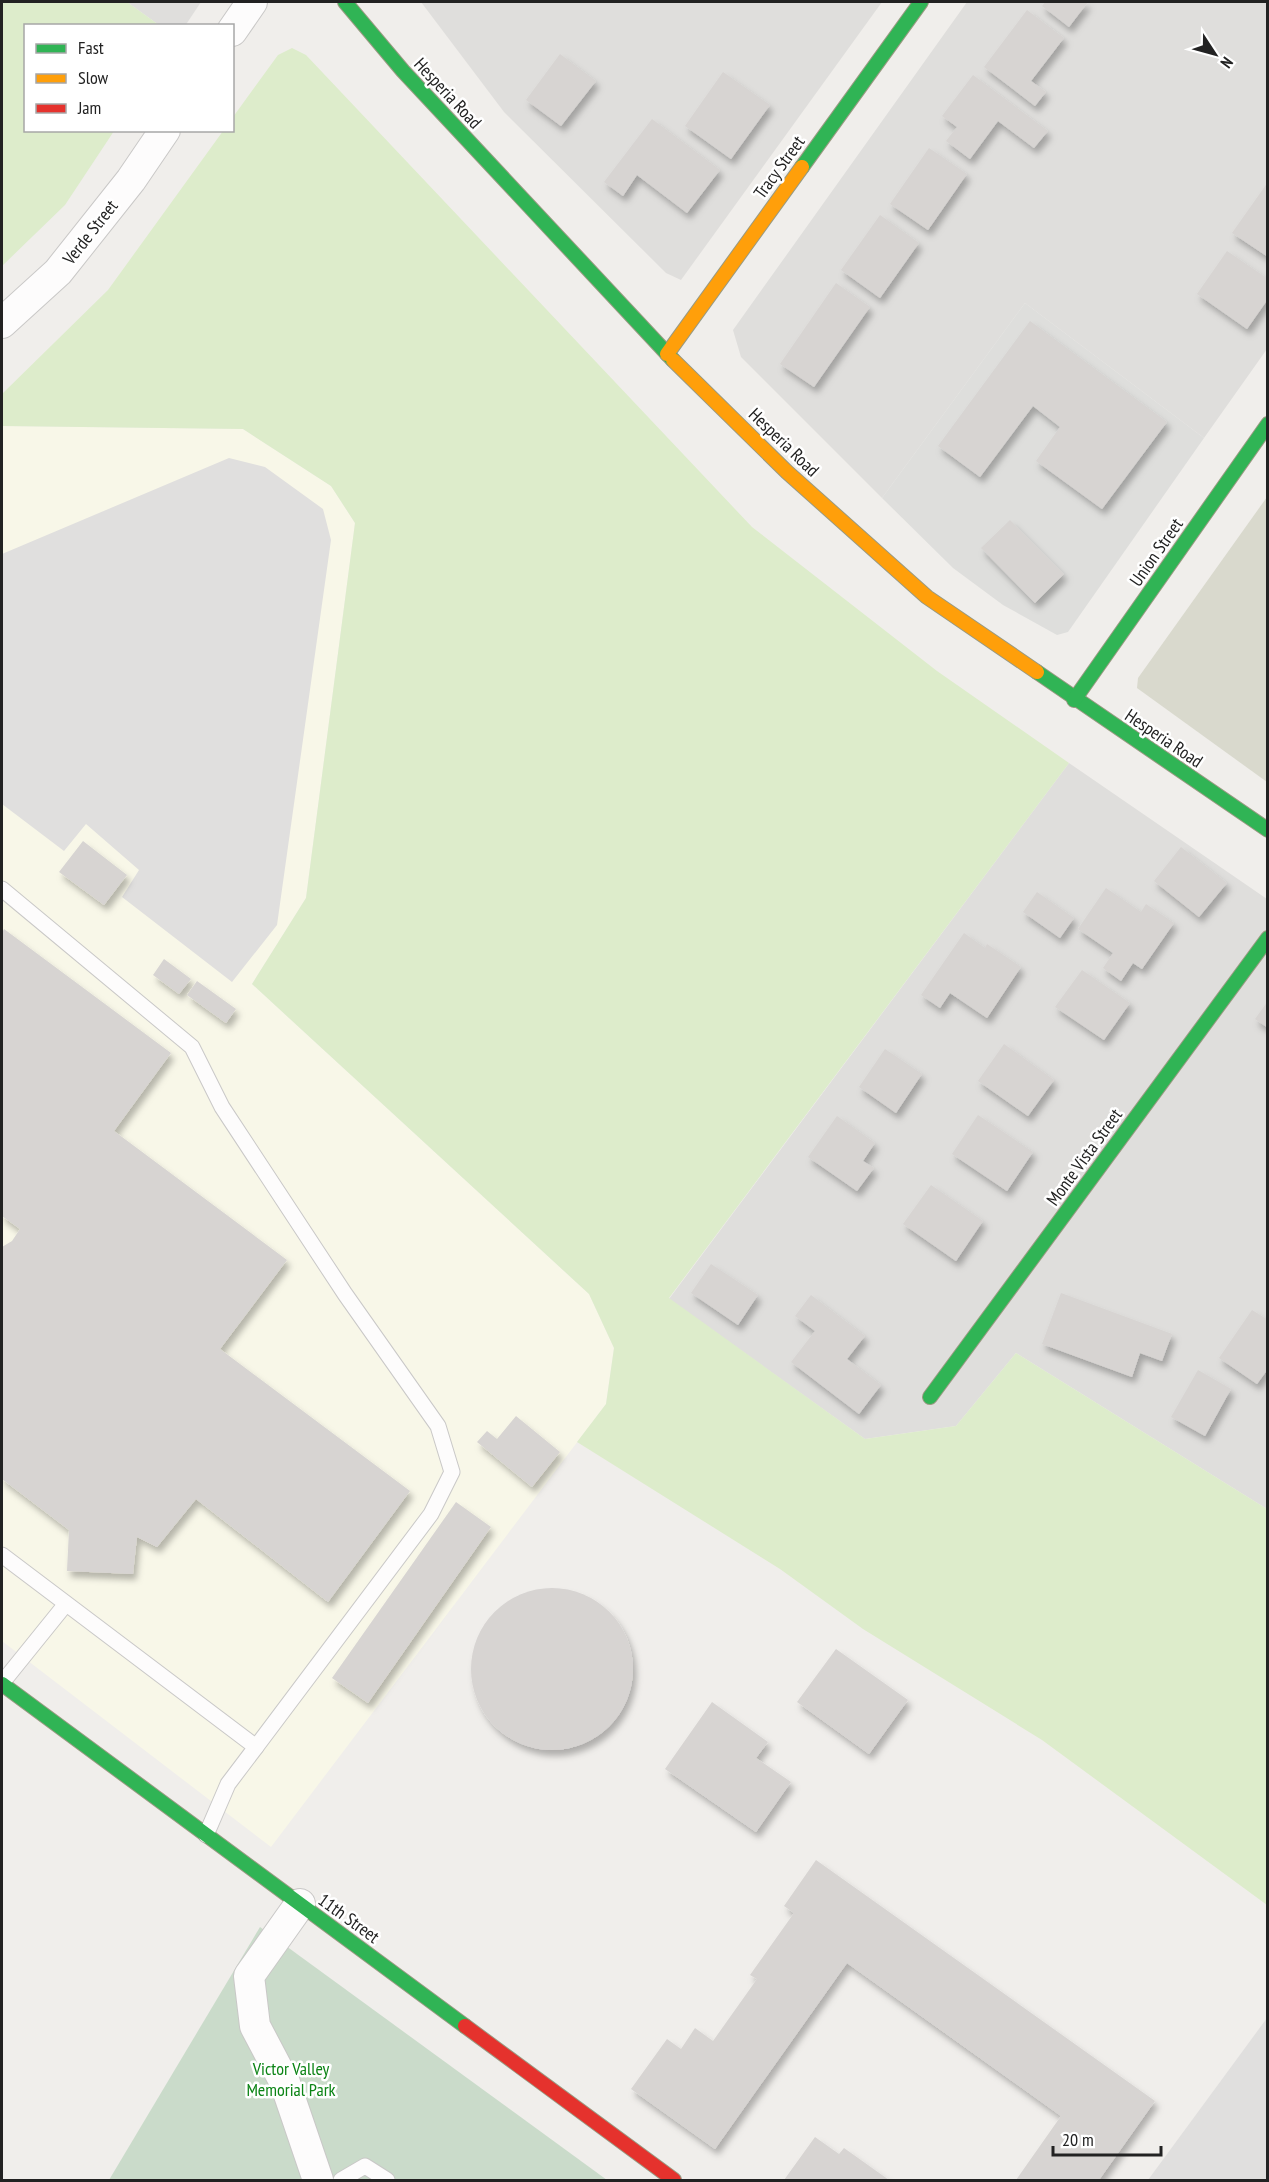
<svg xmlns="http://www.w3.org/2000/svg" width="1269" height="2182" viewBox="0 0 1269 2182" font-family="'PT Sans Narrow',sans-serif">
  <defs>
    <filter id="shadow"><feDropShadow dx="3.5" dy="6" stdDeviation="3" flood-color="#0004"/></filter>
  </defs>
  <rect width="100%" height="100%" fill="#f0eeeb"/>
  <g fill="#dfdedc">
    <path d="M127,2h74l-16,24 -26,-1z"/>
    <path d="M421,2h461l-201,278 -15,-7 -162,-161z"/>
    <path d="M967,2h300v347l-63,89 -179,-135 -143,195 -141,-141 -8,-27z"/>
    <path d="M1069,763l198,136v610l-251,-156 -60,73 -91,13 -196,-140z"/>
  </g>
  <path fill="#f8f7e8" d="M2,426l241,3 88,57 24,37 -49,375 -54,86 337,310 25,54 -8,56 -335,443 -269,-206z"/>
  <path fill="#dededc" d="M1025,303l179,135 -136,194 -11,3 -54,-30 -50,-37 -71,-70z"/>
  <path fill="#d9d9cd" d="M1267,497v285l-130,-94 1,-10z"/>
  <g fill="#ddeccb">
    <path d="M2,2h125l32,23 -133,1v104l88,1 -49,74 -63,61z"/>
    <path d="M292,48l14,7 446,472 185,144 132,92 -400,535 196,141 91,-13 60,-73 251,156v396l-225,-165 -179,-111 -83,-60 -203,-127 29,-38 8,-56 -25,-54 -337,-310 54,-86 49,-375 -24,-37 -88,-57 -241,-3v-32l106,-104 115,-159 9,-1 1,-13 45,-62z"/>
  </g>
  <path fill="#cadbca" d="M260,1927l347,253h-498z"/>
  <g fill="#e0dfde">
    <path d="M229,458l36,9 58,42 8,31 -54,385 -45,57 -110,-85 17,-27 -53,-46 -22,27 -62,-47v-250z"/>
    <path d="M1267,2018v162h-119z"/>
  </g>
  <g fill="#d7d4d2" filter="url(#shadow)">
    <path d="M1045,2h43l-19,25 -27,-21z"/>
    <path d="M1027,10l37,28 -33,43 15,11 -11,14 -51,-39z"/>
    <path d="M560,54l36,27 -35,45 -35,-26z"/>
    <path d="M723,72l47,33 -39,54 -46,-33z"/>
    <path d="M973,75l75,56 -14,17 -36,-27 -28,38 -24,-18 11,-14 -15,-11z"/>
    <path d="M652,119l68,51 -33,43 -50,-38 -14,21 -19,-14z"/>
    <path d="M929,148l38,26 -39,56 -38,-26z"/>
    <path d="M1268,182v75l-36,-24z"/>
    <path d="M880,215l39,28 -39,55 -39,-28z"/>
    <path d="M1227,251l41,28v20l-21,30 -50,-35z"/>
    <path d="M836,283l34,24 -56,80 -34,-23z"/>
    <path d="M1030,321l137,101 -65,87 -66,-48 24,-34 -27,-21 -53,71 -42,-31z"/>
    <path d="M1010,520l54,54 -29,29 -54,-55z"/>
    <path d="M83,841l44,34 -23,30 -45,-33z"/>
    <path d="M1181,847l46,36 -28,34 -45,-36z"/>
    <path d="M1106,888l35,24 5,-8 28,19 -32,46 -9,-6 -12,18 -18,-13 10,-15 -35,-24z"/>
    <path d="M1037,892l37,26 -14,20 -37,-26z"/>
    <path d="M4,929l167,124 -57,78 173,129 -67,89 190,142 -82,111 -132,-103 -39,48 -20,-10 -4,37 -66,-3 2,-41 -67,-51v-232l10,-6 8,-12 -18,-13v-283z"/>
    <path d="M964,933l21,15 2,-4 34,23 -34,51 -37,-25 -10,15 -19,-13z"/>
    <path d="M164,959l27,20 -12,15 -26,-19z"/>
    <path d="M1082,970l48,33 -26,37 -49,-33z"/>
    <path d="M197,981l39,28 -10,14 -39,-28z"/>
    <path d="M1268,1001v27l-13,-9z"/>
    <path d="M1004,1044l50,36 -26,36 -50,-35z"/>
    <path d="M885,1049l37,25 -26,39 -37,-26z"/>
    <path d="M978,1115l55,37 -26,39 -55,-37z"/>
    <path d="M837,1116l38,27 -12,18 11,7 -17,23 -49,-34z"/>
    <path d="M931,1185l52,36 -27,40 -53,-37z"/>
    <path d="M711,1264l47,31 -20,30 -47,-32z"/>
    <path d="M1061,1293l111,41 -10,27 -22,-8 -8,24 -90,-33z"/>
    <path d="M811,1295l54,41 -18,23 34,26 -22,29 -68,-52 24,-31 -20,-15z"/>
    <path d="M1252,1310l16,10v49l-11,15 -38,-26z"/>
    <path d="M1198,1370l33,19 -26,47 -34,-19z"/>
    <path d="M516,1416l44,36 -28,35 -55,-45 10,-11 10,8z"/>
    <path d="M456,1502l35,25 -123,176 -36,-25z"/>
    <circle cx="552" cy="1669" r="81"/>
    <path d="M836,1649l72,51 -39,54 -72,-52z"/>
    <path d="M712,1702l56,40 -12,16 35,24 -35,50 -91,-63z"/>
    <path d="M816,1860l339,241 -56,79h-83l45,-64 -214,-153 -132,186 -84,-60 36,-50 14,10 14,-21 18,13 44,-62 -7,-4 44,-62 -10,-7z"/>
    <path d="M815,2137l24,17 5,-6 45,32h-105z"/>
  </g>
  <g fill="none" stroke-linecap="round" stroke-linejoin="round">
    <defs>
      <g id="lane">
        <path d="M2,889l190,158 30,60 123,187 93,132 14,46 -21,42 -175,233"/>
        <path d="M2,1555l254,192 -28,37 -22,51"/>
        <path d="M2,1683l63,-78"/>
        <path d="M341,2180l24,-14 22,14"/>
      </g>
      <g id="street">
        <path d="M232,31l20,-29"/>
        <path d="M2,323l56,-51 73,-92 34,-50"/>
        <path d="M300,1904l-51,72 6,50 30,57 33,97"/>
      </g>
      <g id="fast">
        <path d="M345,2l58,69 270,289"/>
        <path d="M802,167l119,-165"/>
        <path d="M1037,672l231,158"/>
        <path d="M1074,700l194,-276"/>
        <path d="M930,1397l338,-459"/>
        <path d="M2,1684l463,342"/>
      </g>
      <g id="slow">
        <path d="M667,354l135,-187"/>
        <path d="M673,360l114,112 140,125 110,75"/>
      </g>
      <path id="jam" d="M465,2026l209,154"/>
    </defs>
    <use href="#lane" stroke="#c9c8c7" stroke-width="17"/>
    <use href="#street" stroke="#c9c8c7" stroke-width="32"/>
    <use href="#fast" stroke="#999a82" stroke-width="16"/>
    <use href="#slow" stroke="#999a82" stroke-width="16"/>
    <use href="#jam" stroke="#999a82" stroke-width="16"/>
    <use href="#lane" stroke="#fdfcfc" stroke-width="15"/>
    <use href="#street" stroke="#fdfcfc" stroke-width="30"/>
    <use href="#fast" stroke="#30b455" stroke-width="14"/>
    <use href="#slow" stroke="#ff9f0a" stroke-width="14"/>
    <use href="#jam" stroke="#e5322d" stroke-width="14"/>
  </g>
  <g text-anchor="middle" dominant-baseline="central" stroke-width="5" stroke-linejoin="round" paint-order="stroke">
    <g font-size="18" fill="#222" stroke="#fff">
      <text transform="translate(448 93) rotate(47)">Hesperia Road</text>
      <text transform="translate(779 167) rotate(-54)">Tracy Street</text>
      <text transform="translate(90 232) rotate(-52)">Verde Street</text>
      <text transform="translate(784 442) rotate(44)">Hesperia Road</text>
      <text transform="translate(1156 552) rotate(-55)">Union Street</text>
      <text transform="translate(1164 738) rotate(34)">Hesperia Road</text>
      <text transform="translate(1084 1157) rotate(-54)">Monte Vista Street</text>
      <text transform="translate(349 1918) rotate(36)">11th Street</text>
    </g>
    <g font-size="18" fill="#0c8416" stroke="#fff">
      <text x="291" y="2068">Victor Valley<tspan x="291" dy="21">Memorial Park</tspan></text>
    </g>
  </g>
  <rect width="1269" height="2182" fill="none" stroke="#222222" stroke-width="6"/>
  <rect x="24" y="24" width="210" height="108" fill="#ffffff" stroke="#a7a7a7" stroke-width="1.5"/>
  <rect x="36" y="44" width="30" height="9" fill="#30b455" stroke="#a7a7a7" stroke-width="1.5"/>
  <text x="78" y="54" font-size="18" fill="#222222">Fast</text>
  <rect x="36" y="74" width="30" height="9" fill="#ff9f0a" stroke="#a7a7a7" stroke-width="1.5"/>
  <text x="78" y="84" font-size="18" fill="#222222">Slow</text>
  <rect x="36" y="104" width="30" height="9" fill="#e5322d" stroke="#a7a7a7" stroke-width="1.5"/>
  <text x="78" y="114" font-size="18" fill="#222222">Jam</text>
  <g transform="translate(1215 54) rotate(126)" stroke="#ffffff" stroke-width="4.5" paint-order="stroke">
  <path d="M0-4.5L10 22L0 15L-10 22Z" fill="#222222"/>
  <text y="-9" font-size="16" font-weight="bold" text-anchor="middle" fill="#222222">N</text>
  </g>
  <path d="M1053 2146v9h108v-9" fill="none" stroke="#222222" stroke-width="3"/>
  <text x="1062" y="2146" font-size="18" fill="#222222" stroke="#ffffff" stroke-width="4.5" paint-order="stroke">20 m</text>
</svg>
